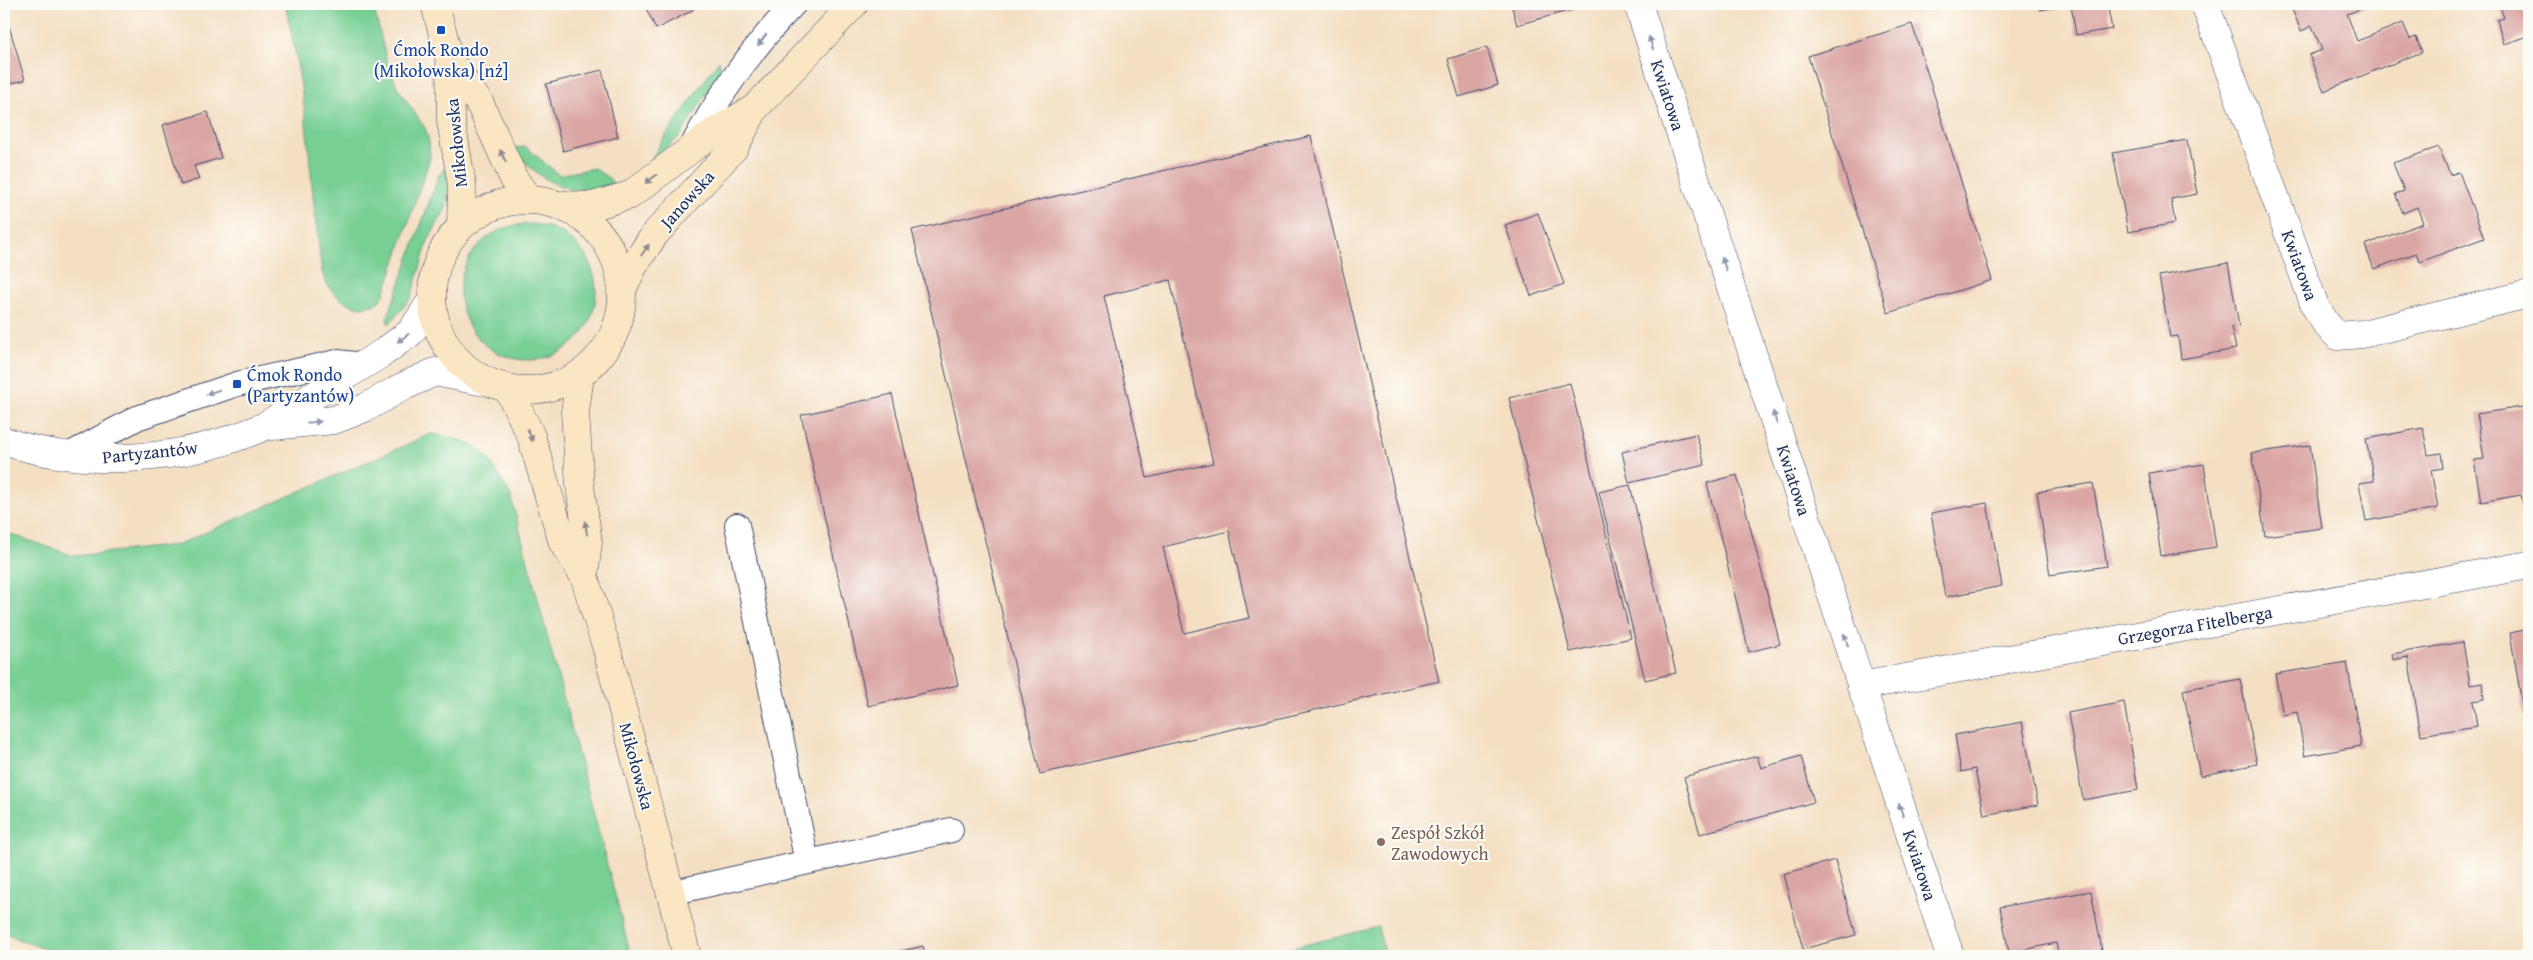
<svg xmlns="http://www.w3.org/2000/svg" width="2533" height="960" viewBox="0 0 2533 960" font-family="'Gentium Book Plus',serif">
  <rect width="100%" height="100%" fill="#fdfcf7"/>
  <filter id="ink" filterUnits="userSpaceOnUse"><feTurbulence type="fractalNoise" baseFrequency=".02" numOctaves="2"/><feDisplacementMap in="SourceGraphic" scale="10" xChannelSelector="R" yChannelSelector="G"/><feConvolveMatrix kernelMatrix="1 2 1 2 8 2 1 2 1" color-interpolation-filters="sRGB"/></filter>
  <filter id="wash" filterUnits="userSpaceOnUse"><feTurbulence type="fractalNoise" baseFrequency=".0096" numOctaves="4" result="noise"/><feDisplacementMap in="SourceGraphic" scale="20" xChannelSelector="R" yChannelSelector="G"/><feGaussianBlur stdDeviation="1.12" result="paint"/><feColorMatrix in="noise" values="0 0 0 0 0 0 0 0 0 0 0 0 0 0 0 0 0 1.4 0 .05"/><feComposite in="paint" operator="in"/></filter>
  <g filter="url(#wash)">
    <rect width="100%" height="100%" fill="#f4dfc3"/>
    <g fill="#77cf94" stroke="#497f79">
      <path d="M285,4h88l15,62 10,22 27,40 4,14 1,16 -47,139c-18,22 -51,3 -59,-19 -4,-12 -4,-26 -6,-38 -4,-32 -7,-65 -10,-98 -4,-46 -13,-93 -23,-138z"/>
      <path d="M719,60l2,9 -39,65 -32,29 10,-19z"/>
      <path d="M526,147l33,28 35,-7 16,11 5,8c-44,12 -75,-4 -102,-39z"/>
      <path d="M445,168l3,11 -1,27 -19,35 -17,57 -22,26 -2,-5 52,-144z"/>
      <circle cx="528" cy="292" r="68"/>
      <path d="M431,434c53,8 55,19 80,63l120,459h-567l-60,-22v-402l70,24 103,-11z"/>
      <path d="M1378,927l7,29h-127z"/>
    </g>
    <g id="blocks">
      <g fill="#daa6a4" fill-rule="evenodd">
        <path d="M644,4h46l3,6 -37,19z"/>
        <path d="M1511,4h71v3l-65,18z"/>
        <path d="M2039,4h68l5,25 -36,6 -5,-30 -31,5z"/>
        <path d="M2290,4h83l-26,10 10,27 46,-18 7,16 6,-2 6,15 -98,39 -15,-36 13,-5 -10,-24 -11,5z"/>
        <path d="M2499,4h30v32l-25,8 -7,-24 7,-2z"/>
        <path d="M8,23l17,57 -21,5v-61z"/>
        <path d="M1912,24l80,256 -104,33 -80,-257z"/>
        <path d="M1487,47l11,38 -39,12 -11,-38z"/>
        <path d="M602,70l16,67 -55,14 -17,-67z"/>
        <path d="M208,112l13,46 -27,8 5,13 -18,6 -18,-60z"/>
        <path d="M1311,136l128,545 -399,93 -128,-544zM1170,280l43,183 -66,15 -43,-182zM1229,531l20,87 -65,15 -21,-86z"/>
        <path d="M2187,140l10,54 -26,5 4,24 -47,9 -15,-79z"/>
        <path d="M2439,147l11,28 9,-3 25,66 -64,24 -4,-9 -42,16 -9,-24 58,-22 -6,-16 -14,6 -8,-19 9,-3 -11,-28z"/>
        <path d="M1538,213l26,71 -33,12 -26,-71z"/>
        <path d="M2228,263l11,63 -8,1 5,22 -55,10 -3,-23 -8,1 -11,-61z"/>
        <path d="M1570,383l61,255 -61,14 -61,-254z"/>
        <path d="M892,394l66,291 -90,21 -67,-291z"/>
        <path d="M2529,406v98l-6,1 -2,-10 -40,7 -7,-42 10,-1 -7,-45z"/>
        <path d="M2423,428l5,27 13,-2 2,15 -12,2 7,38 -72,13 -7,-38 15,-2 -8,-42z"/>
        <path d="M1696,434l9,31 -76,18 -7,-31z"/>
        <path d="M2310,445l12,83 -57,8 -13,-83z"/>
        <path d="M2204,464l12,83 -55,9 -12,-83z"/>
        <path d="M1737,475l43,169 -31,8 -42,-169z"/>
        <path d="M2093,483l14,83 -57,9 -13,-83z"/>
        <path d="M1630,485l46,188 -31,7 -46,-188z"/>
        <path d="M1987,503l15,83 -57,11 -14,-84z"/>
        <path d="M2529,629v86l-5,1 -14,-83z"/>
        <path d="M2463,642l7,43 12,-2 2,16 -11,2 4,25 -56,9 -13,-78 -15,3 -1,-6z"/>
        <path d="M2347,662l14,84 -56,10 -8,-44 -14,3 -8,-41z"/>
        <path d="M2240,679l17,85 -57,12 -17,-86z"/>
        <path d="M2124,702l14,88 -55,10 -15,-87z"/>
        <path d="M2022,722l16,83 -54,10 -9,-46 -14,3 -6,-37z"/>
        <path d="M1757,756l4,12 40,-12 13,46 -114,32 -16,-57z"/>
        <path d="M1835,860l21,75 -53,14 -20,-75z"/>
        <path d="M2091,891l12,65h-44l-3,-13 -47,10 -9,-46z"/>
        <path d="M923,946l3,10h-45z"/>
      </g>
    </g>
  </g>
  <g filter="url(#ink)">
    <use href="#blocks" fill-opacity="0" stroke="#3c496d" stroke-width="1"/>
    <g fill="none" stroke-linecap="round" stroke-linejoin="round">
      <defs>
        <g id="lane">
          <path d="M690,150c28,-54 63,-103 104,-146"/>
          <path d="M69,455l68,-37 100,-34 100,-22 26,3"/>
          <path d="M737,525l70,337"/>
          <path d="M670,893l281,-63"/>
        </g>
        <g id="street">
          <path d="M1638,4l312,952"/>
          <path d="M2205,4l110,302 12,19 11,11 24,-2 167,-40"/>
          <path d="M272,426l62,-6 33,-13 35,-20 33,-15 45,9"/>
          <path d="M4,441c84,28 180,21 261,-15l119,-74 27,-20 21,-32"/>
          <path d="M1861,686l668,-121"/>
        </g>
        <g id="secondary">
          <path d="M435,4l15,57 1,60 11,64 -1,40"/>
          <path d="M450,61l30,43 34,75 14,19"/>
          <circle cx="527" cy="295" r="95"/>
          <path d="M564,205l29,1 37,-11 81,-61 44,-26"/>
          <path d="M621,292l13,-27 21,-31 79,-86 21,-40 99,-104"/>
          <path d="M580,375l-5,37 5,74 8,56 -4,34"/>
          <path d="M509,391l22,45 32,107 21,33 22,70 81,310"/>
        </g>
      </defs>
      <use href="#lane" stroke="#3c496d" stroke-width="26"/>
      <use href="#street" stroke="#3c496d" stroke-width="29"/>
      <use href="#secondary" stroke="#3c496d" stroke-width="29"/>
      <use href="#lane" stroke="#fff" stroke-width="24"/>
      <use href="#street" stroke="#fff" stroke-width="28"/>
      <use href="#secondary" stroke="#fbe6c3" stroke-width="28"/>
    </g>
    <defs><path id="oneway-solid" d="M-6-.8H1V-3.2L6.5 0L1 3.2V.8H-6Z" transform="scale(1.25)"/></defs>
    <g fill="#8d97ae">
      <use href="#oneway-solid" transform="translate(762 40) rotate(127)"/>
      <use href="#oneway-solid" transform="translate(1651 43) rotate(-108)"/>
      <use href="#oneway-solid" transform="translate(1724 264) rotate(-108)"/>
      <use href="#oneway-solid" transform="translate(403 338) rotate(144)"/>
      <use href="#oneway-solid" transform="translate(213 392) rotate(161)"/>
      <use href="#oneway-solid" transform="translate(1775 418) rotate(-108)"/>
      <use href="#oneway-solid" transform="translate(314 422) rotate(-5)"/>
      <use href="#oneway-solid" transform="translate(1846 640) rotate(-108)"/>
      <use href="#oneway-solid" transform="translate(1901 810) rotate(-108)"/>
    </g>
    <g fill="#8b8a90">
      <use href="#oneway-solid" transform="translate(503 156) rotate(-117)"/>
      <use href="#oneway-solid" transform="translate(651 179) rotate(143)"/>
      <use href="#oneway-solid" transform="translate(645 250) rotate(-55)"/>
      <use href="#oneway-solid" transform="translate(530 435) rotate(67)"/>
      <use href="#oneway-solid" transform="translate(586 528) rotate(-99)"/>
    </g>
  </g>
  <g fill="#1a4fb4" stroke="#fdfcf7" stroke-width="2">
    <rect x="436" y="25" width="10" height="10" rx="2.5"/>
    <rect x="232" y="379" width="10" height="10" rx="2.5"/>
  </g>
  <circle fill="#8d6e63" stroke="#fdfcf7" stroke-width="2" cx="1381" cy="842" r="5"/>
  <g text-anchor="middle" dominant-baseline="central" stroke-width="4" stroke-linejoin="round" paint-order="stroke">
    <g font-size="18" fill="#164399" stroke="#fdfcf7">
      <text x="441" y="49">Ćmok Rondo<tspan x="441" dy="21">(Mikołowska) [nż]</tspan></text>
      <text x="247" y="374" text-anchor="start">Ćmok Rondo<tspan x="247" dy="21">(Partyzantów)</tspan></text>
    </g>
    <g font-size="18" fill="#1b2f5e" stroke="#fdfcf7">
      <text transform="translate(1668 95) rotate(72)">Kwiatowa</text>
      <text transform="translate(456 143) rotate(-96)">Mikołowska</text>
      <text transform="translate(687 199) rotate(-48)">Janowska</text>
      <text transform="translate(2300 265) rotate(70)">Kwiatowa</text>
      <text transform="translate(150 452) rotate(-6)">Partyzantów</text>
      <text transform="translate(1794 480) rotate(72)">Kwiatowa</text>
      <text transform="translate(2195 625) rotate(-10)">Grzegorza Fitelberga</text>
      <text transform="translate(637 766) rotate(75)">Mikołowska</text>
      <text transform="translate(1920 865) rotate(72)">Kwiatowa</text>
    </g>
    <g font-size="18" fill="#785e54" stroke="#fdfcf7" text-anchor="start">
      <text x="1391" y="832">Zespół Szkół<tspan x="1391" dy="21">Zawodowych</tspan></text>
    </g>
  </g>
  <rect width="2533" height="960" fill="none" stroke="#fdfcf7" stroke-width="20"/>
</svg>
